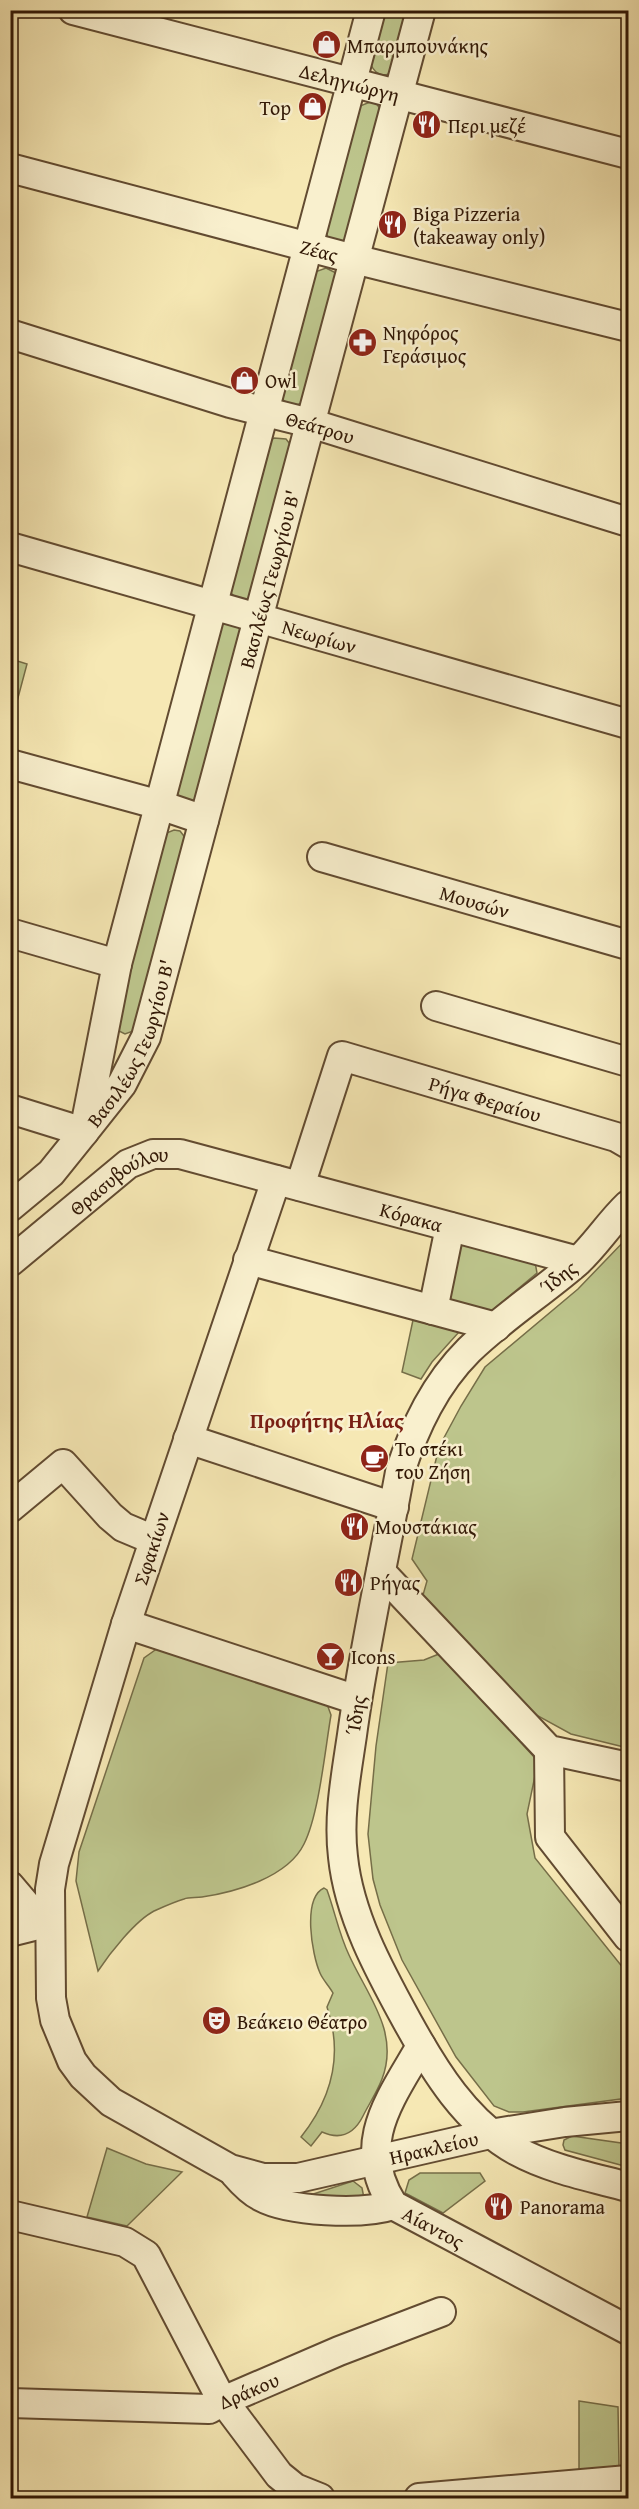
<svg xmlns="http://www.w3.org/2000/svg" width="639" height="2509" viewBox="0 0 639 2509" font-family="'Gentium Book Plus',serif">
  <rect width="100%" height="100%" fill="#f6e8b4"/>
  <filter id="stains"><feTurbulence type="fractalNoise" baseFrequency=".00333" numOctaves="4"/><feColorMatrix values="0 0 0 0 .2 0 0 0 0 .09 0 0 0 0 .02 0 0 0 .5 -.17"/></filter>
  <radialGradient id="worn" r=".72"><stop offset=".6" stop-color="#630" stop-opacity="0"/><stop offset="1" stop-color="#630" stop-opacity=".3"/></radialGradient>
  <g fill="#bdc58c" stroke="#766e48" stroke-width="1.5">
    <path d="M383,11h29l-18,60c-10,7 -18,4 -23,-6z"/>
    <path d="M370,102l6,1 7,10 -34,126 -5,3 -16,-4 -2,-6 34,-126z"/>
    <path d="M326,268l10,5 2,5 -33,124 -11,4 -10,-5 -3,-5 34,-124z"/>
    <path d="M274,438l12,1 7,9 -40,148c-10,7 -18,4 -24,-6l41,-149z"/>
    <path d="M225,623l15,4 3,5 -42,163 -8,8 -11,-1 -7,-8 45,-168z"/>
    <path d="M11,659l16,5 -16,60v-33l5,-19 -5,-2z"/>
    <path d="M174,830l6,1 7,9 -51,190 -11,4 -10,-5 49,-195z"/>
    <path d="M628,1237v511l-57,-14 -33,-18 -11,-9 -104,-112 4,-14 -15,-22 27,-112 22,-41 24,-39 93,-78z"/>
    <path d="M455,1241l80,21 2,11 -48,40 -46,-14z"/>
    <path d="M413,1320l46,12 -27,30 -11,17 -19,-7z"/>
    <path d="M158,1648l169,56 4,11c-6,35 -12,99 -27,129 -16,33 -68,48 -102,53 -6,1 -13,0 -18,2 -10,3 -21,8 -30,12 -19,10 -44,42 -56,60l-22,-90 3,-29 65,-194z"/>
    <path d="M439,1654l96,104 1,13 -9,43 8,44 93,116v124l-105,14h-14l-15,-6 -38,-49 -54,-97 -22,-55 -7,-26 -5,-45 8,-88 12,-83 36,-3z"/>
    <path d="M324,1888l3,2c8,22 12,44 22,65 18,40 51,77 33,124 -5,13 -13,25 -19,37 -9,18 -23,24 -41,16l-11,14 -10,-9c31,-39 42,-83 26,-130l6,-14c-4,-7 -10,-13 -13,-20 -8,-18 -18,-75 4,-85z"/>
    <path d="M572,2136l56,8v23l-63,-17 -2,-5 1,-5z"/>
    <path d="M107,2148l39,16 36,8 -55,54 -40,-9z"/>
    <path d="M420,2173h60l5,8 -42,32 -38,-20 4,-13z"/>
    <path d="M353,2181l9,7 2,10 -66,1z"/>
    <path d="M579,2401l39,6 1,59 -40,4z"/>
  </g>
  <g fill="none" stroke-linecap="round" stroke-linejoin="round">
    <defs>
      <g id="minor">
        <path id="s1" d="M73,10l555,144"/>
        <path id="s2" d="M10,168l344,91 274,68"/>
        <path id="s3" d="M10,334l220,69 80,20 318,99"/>
        <path id="s4" d="M10,547l618,177"/>
        <path d="M10,764l150,41 44,15"/>
        <path id="s5" d="M322,857l306,88"/>
        <path d="M10,933l107,31"/>
        <path d="M436,1006l192,56"/>
        <path d="M10,1109l74,23"/>
        <path d="M85,1127l32,-163 254,-954"/>
        <path id="s6" d="M276,1180l-150,444 -72,240 -4,25 1,109 4,22 17,41 11,15 28,26 119,67 33,9h35l192,-44 75,-12 63,-6"/>
        <path id="s7" d="M300,1186l42,-130 274,81 12,7"/>
        <path d="M628,1205c-19,18 -33,41 -52,58 -35,30 -74,55 -107,87 -34,34 -54,76 -69,122 -16,88 -36,175 -48,263 -6,41 -14,81 -9,122 6,58 36,113 64,164 27,49 59,102 110,130 33,18 74,26 111,36"/>
        <path id="s8" d="M10,1207l41,-34 33,-41 38,-48 24,-47 275,-1027"/>
        <path d="M248,1260l248,67"/>
        <path id="s9" d="M10,1262l118,-98 25,-10h27l398,107"/>
        <path d="M433,1310l17,-83"/>
        <path d="M188,1439l206,68"/>
        <path d="M10,1508l53,-44 47,52 13,11 31,13"/>
        <path d="M381,1572l168,178 79,17"/>
        <path d="M126,1624l231,76"/>
        <path d="M549,1750l1,87 78,100"/>
        <path d="M10,1886l17,20 23,16"/>
        <path d="M10,1932l40,-10"/>
        <path id="s10" d="M421,2046c-31,54 -67,98 -28,159l235,125"/>
        <path d="M235,2174c7,8 15,17 25,22 28,16 103,19 133,9"/>
        <path d="M10,2215l115,27 21,13 73,140 60,80 16,13 25,10"/>
        <path id="s11" d="M10,2403l199,6 14,-8 116,-50 102,-39"/>
        <path d="M419,2498l209,-18"/>
      </g>
    </defs>
    <use href="#minor" stroke="#624b31" stroke-width="32"/>
    <use href="#minor" stroke="#f9f0ce" stroke-width="28"/>
  </g>
  <defs>
    <symbol id="shop-disc" viewBox="-11 -11 22 22"><circle r="9.5" fill="#8f2418" stroke="#f9f0ce"/><path d="M-5-2.5h2.3a2.7 3.5 0 0 1 5.4 0H5L5.5 6h-11ZM-1.5-2.5h3a1.5 2.3 0 0 0-3 0Z" fill="#fff"/></symbol>
    <symbol id="restaurant-disc" viewBox="-11 -11 22 22"><circle r="9.5" fill="#8f2418" stroke="#f9f0ce"/><path d="M-5-6h1v4h1v-4h1v4h1v-4h1v5L-1.5 .5V6h-2V.5L-5-1ZM5-6V6H3V1.5H1.5Q1.5-4 5-6Z" fill="#fff"/></symbol>
    <symbol id="pharmacy-disc" viewBox="-11 -11 22 22"><circle r="9.5" fill="#8f2418" stroke="#f9f0ce"/><path d="M-2-6h4v4h4v4h-4v4h-4v-4h-4v-4h4Z" fill="#fff"/></symbol>
    <symbol id="cafe-disc" viewBox="-11 -11 22 22"><circle r="9.5" fill="#8f2418" stroke="#f9f0ce"/><path d="M-5.5-4.5H6V0H3Q3 3.5 0 3.5H-2.5Q-5.5 3.5-5.5 0ZM3-3.2v2h1.7v-2ZM-6 4.5H4V6H-6Z" fill="#fff"/></symbol>
    <symbol id="bar-disc" viewBox="-11 -11 22 22"><circle r="9.5" fill="#8f2418" stroke="#f9f0ce"/><path d="M-6-5H6L.8 .8V4.5H3.5V6h-7V4.5H-.8V.8Z" fill="#fff"/></symbol>
    <symbol id="theatre-disc" viewBox="-11 -11 22 22"><circle r="9.5" fill="#8f2418" stroke="#f9f0ce"/><path d="M-5-5.5Q0-4 5-5.5V0Q5 5 0 6Q-5 5-5 0ZM-3.3-2.5H-1v1.5H-3.3ZM1-2.5H3.3v1.5H1ZM-2.8 1Q0 5.5 2.8 1Z" fill="#fff"/></symbol>
  </defs>
  <g fill-rule="evenodd">
    <use href="#shop-disc" x="310" y="28" width="33" height="33"/>
    <use href="#shop-disc" x="296" y="90" width="33" height="33"/>
    <use href="#restaurant-disc" x="410" y="108" width="33" height="33"/>
    <use href="#restaurant-disc" x="376" y="208" width="33" height="33"/>
    <use href="#pharmacy-disc" x="346" y="326" width="33" height="33"/>
    <use href="#shop-disc" x="228" y="364" width="33" height="33"/>
    <use href="#cafe-disc" x="358" y="1442" width="33" height="33"/>
    <use href="#restaurant-disc" x="338" y="1510" width="33" height="33"/>
    <use href="#restaurant-disc" x="332" y="1566" width="33" height="33"/>
    <use href="#bar-disc" x="314" y="1640" width="33" height="33"/>
    <use href="#theatre-disc" x="200" y="2004" width="33" height="33"/>
    <use href="#restaurant-disc" x="482" y="2190" width="33" height="33"/>
  </g>
  <g text-anchor="middle" dominant-baseline="central" stroke-width="5" stroke-linejoin="round" paint-order="stroke">
    <g font-size="20" fill="#301705" stroke="#f9f0ce" text-anchor="start">
      <text x="347" y="45">Μπαρμπουνάκης</text>
      <text x="291" y="107" text-anchor="end">Top</text>
      <text x="448" y="125">Περι μεζέ</text>
      <text x="413" y="213">Biga Pizzeria<tspan x="413" dy="23">(takeaway only)</tspan></text>
      <text x="383" y="332">Νηφόρος<tspan x="383" dy="23">Γεράσιμος</tspan></text>
      <text x="265" y="380">Owl</text>
      <text x="395" y="1448">Το στέκι<tspan x="395" dy="23">του Ζήση</tspan></text>
      <text x="375" y="1526">Μουστάκιας</text>
      <text x="370" y="1582">Ρήγας</text>
      <text x="351" y="1656">Icons</text>
      <text x="237" y="2021">Βεάκειο Θέατρο</text>
      <text x="520" y="2206">Panorama</text>
    </g>
    <g font-size="20" fill="#301705" stroke="#f9f0ce">
      <text stroke="none"><textPath href="#s1" startOffset="286">Δεληγιώργη</textPath></text>
      <text stroke="none"><textPath href="#s2" startOffset="320">Ζέας</textPath></text>
      <text stroke="none"><textPath href="#s3" startOffset="324">Θεάτρου</textPath></text>
      <text stroke="none"><textPath href="#s8" startOffset="694">Βασιλέως Γεωργίου Β'</textPath></text>
      <text stroke="none"><textPath href="#s4" startOffset="322">Νεωρίων</textPath></text>
      <text stroke="none"><textPath href="#s5" startOffset="159">Μουσών</textPath></text>
      <text stroke="none"><textPath href="#s8" startOffset="208">Βασιλέως Γεωργίου Β'</textPath></text>
      <text stroke="none"><textPath href="#s7" startOffset="286">Ρήγα Φεραίου</textPath></text>
      <text stroke="none"><textPath href="#s9" startOffset="138">Θρασυβούλου</textPath></text>
      <text stroke="none"><textPath href="#s9" startOffset="447">Κόρακα</textPath></text>
      <text transform="translate(558 1277) rotate(-39)">Ίδης</text>
      <text transform="translate(151 1548) rotate(-72)">Σφακίων</text>
      <text transform="translate(355 1715) rotate(-81)">Ίδης</text>
      <text stroke="none"><textPath href="#s6" startOffset="1322">Ηρακλείου</textPath></text>
      <text stroke="none"><textPath href="#s10" startOffset="219">Αίαντος</textPath></text>
      <text stroke="none"><textPath href="#s11" startOffset="243">Δράκου</textPath></text>
    </g>
    <g font-size="21" font-weight="bold" fill="#7a1f14" stroke="#f9f0ce">
      <text x="327" y="1420">Προφήτης Ηλίας</text>
    </g>
  </g>
  <rect width="639" height="2509" fill="none" stroke="#f6e8b4" stroke-width="36"/>
  <rect x="12" y="12" width="615" height="2485" fill="none" stroke="#301705" stroke-width="3"/>
  <rect x="18" y="18" width="603" height="2473" fill="none" stroke="#301705" stroke-width="1.5"/>
  <rect width="100%" height="100%" filter="url(#stains)"/>
  <rect width="100%" height="100%" fill="url(#worn)"/>
</svg>
